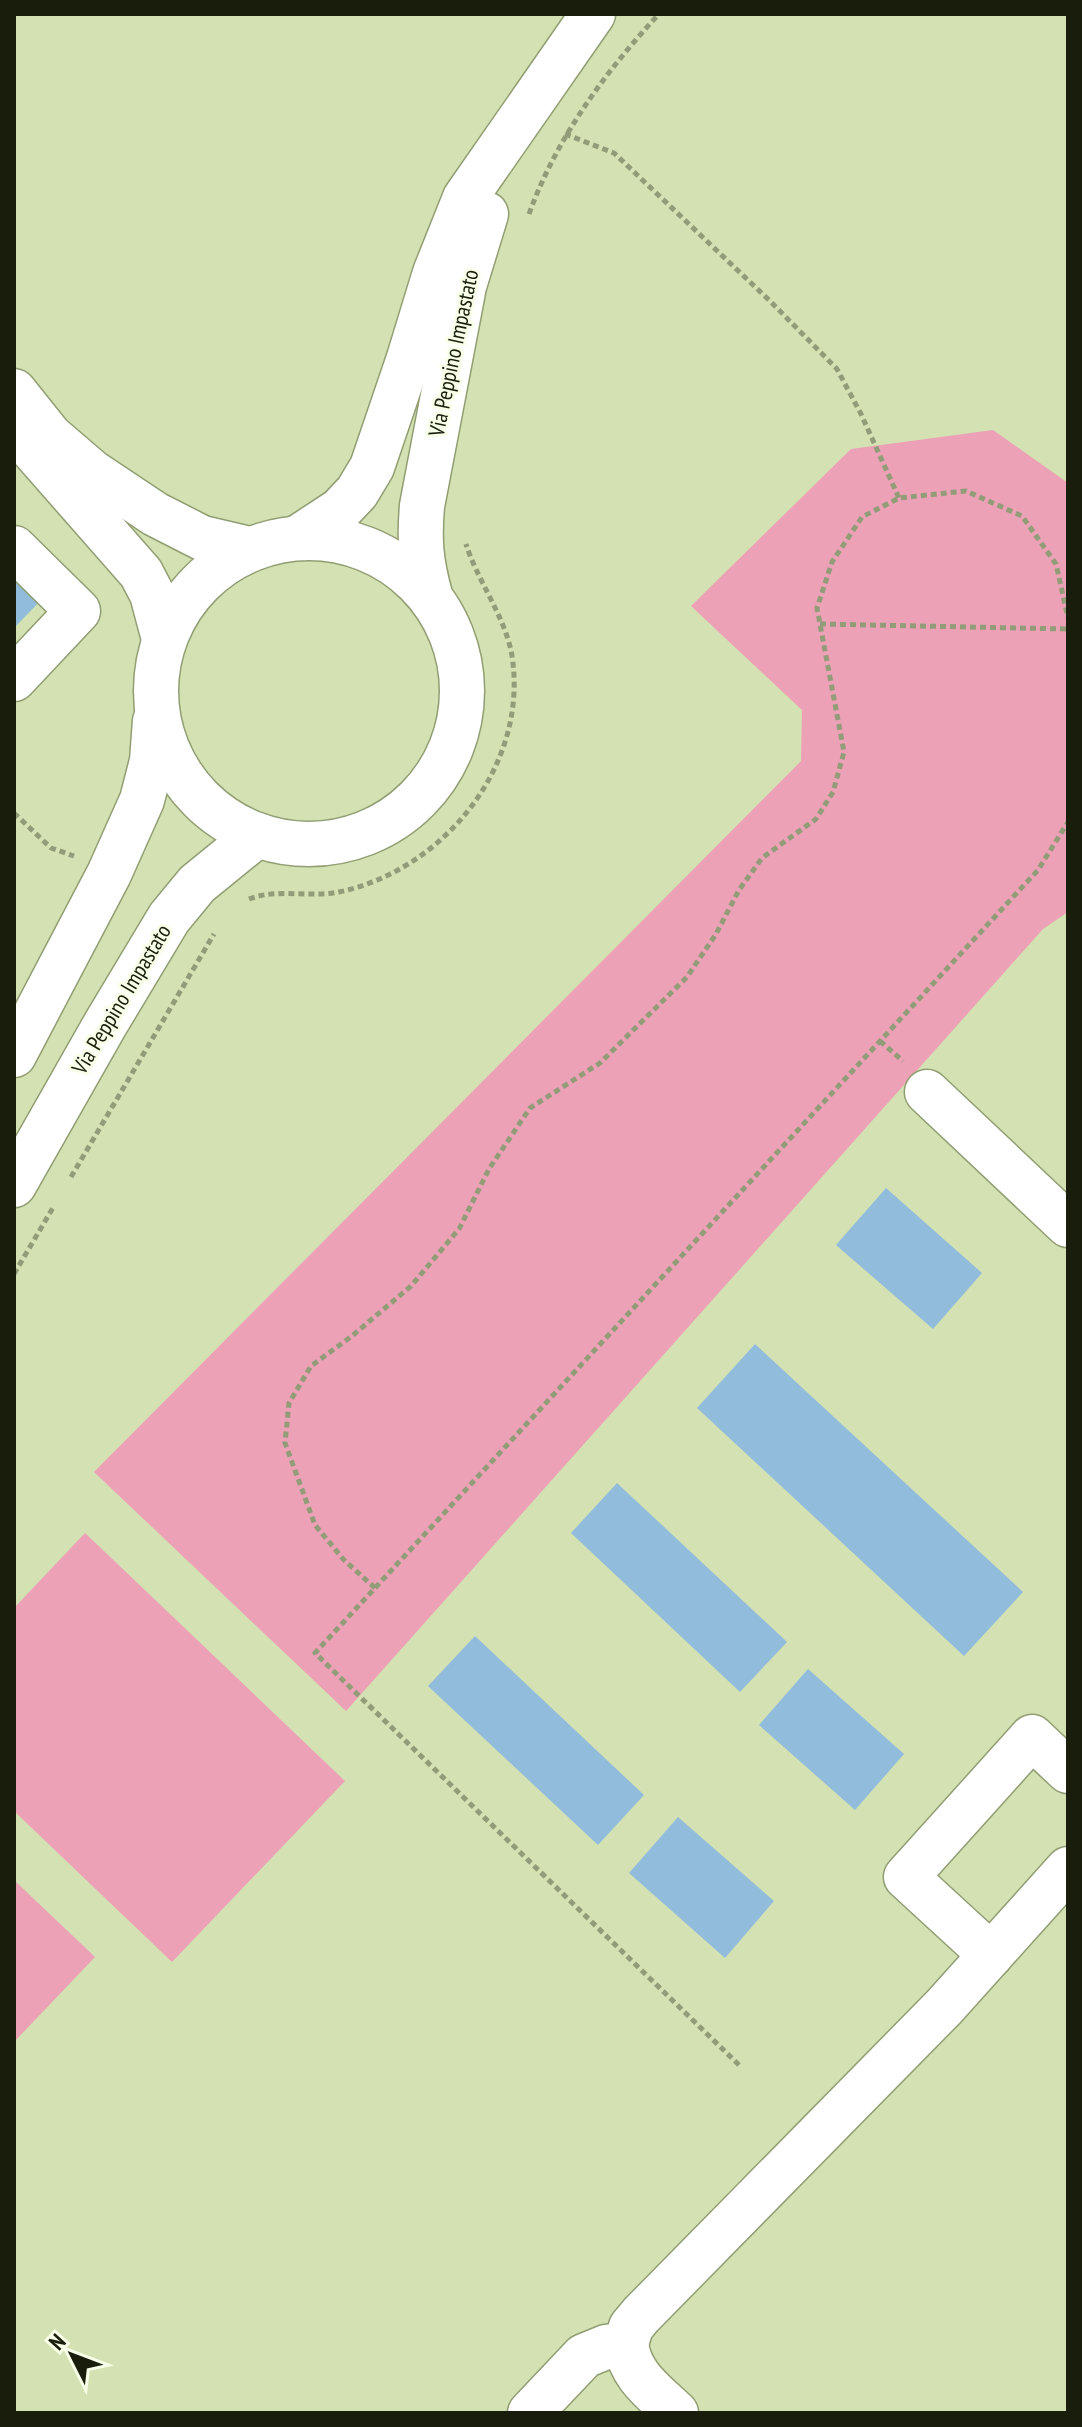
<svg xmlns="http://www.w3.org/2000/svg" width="1082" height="2427" viewBox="0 0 1082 2427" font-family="'PT Sans Narrow',sans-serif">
  <rect width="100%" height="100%" fill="#d3e1b3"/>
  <g fill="#eca1b6">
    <path d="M993,430l75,53v429l-25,17 -697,782 -252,-239 707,-711 1,-51 -111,-104 160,-157z"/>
    <path d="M85,1533l260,248 -173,181 -158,-151v-203z"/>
    <path d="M14,1880l81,77 -81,85z"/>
  </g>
  <g fill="#92bcdb">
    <path d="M14,571l29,27 -29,30z"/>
    <path d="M886,1188l96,85 -49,56 -97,-84z"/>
    <path d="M755,1344l268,248 -59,64 -267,-248z"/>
    <path d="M617,1483l170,159 -47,50 -169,-159z"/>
    <path d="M475,1636l169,159 -46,50 -170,-159z"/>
    <path d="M808,1669l96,85 -49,56 -96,-85z"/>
    <path d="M678,1817l96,84 -49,57 -96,-85z"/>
  </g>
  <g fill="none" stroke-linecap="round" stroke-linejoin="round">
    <defs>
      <g id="minor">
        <path d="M14,391l36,45 42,36 63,42 47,24 47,11"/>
        <path d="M26,442l115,131 11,21 12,45"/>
        <path d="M299,537l41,-27 17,-18 15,-25 37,-109 26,-85 30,-75 128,-184"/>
        <circle cx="309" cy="691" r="153"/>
        <path d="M14,548l64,63 -64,68"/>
        <path d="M430,595c-9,-33 -11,-54 -8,-89l42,-220 22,-72"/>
        <path d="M14,1055l95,-181 33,-74 10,-39 3,-40"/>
        <path d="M927,1092l141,133"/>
        <path d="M14,1185l92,-162 63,-105 28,-34 59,-48"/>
        <path d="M991,1955l-85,-78 126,-140 36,34"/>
        <path d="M626,2344c4,32 28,48 50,69"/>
        <path d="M530,2413l54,-57 22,-9 20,-3 5,-17 10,-12 303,-308 124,-138"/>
      </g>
    </defs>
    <use href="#minor" stroke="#919e72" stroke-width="47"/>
    <g stroke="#929c78" stroke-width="5" stroke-dasharray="6 4" stroke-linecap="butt">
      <path d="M565,134l49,19 155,147 68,69 24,45 38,84"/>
      <path d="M529,214c27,-75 76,-142 130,-200"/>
      <path d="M820,624l248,5"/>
      <path d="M14,813l37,35 23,8"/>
      <path d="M249,899c28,-11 61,-1 90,-7 105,-22 190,-127 173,-236 -6,-38 -35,-76 -46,-112"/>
      <path d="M880,1041l23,20"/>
      <path d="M71,1177l143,-243"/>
      <path d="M14,1274l40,-68"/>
      <path d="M375,1588l-31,-28 -29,-35 -30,-82 4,-40 22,-37 41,-30 59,-50 48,-57 30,-60 41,-61 70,-45 87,-86 29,-43 23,-44 23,-32 54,-39 17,-27 11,-40 -27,-144 15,-46 30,-45 37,-19 67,-7 56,25 34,48 12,54"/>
      <path d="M739,2065l-424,-412 723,-783 30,-48"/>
    </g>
    <use href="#minor" stroke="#fff" stroke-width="44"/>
  </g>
  <g text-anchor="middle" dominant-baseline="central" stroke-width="6" stroke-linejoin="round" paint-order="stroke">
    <g font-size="22" fill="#191d0c" stroke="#f8ffe8">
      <text transform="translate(453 353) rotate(-78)">Via Peppino Impastato</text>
      <text transform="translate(121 999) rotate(-59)">Via Peppino Impastato</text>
    </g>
  </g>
  <rect width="1082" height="2427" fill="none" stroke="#191d0c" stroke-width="32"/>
  <g transform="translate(72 2355) rotate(312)" stroke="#f8ffe8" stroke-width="6" paint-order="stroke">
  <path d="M0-6L14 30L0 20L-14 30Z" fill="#191d0c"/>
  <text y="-12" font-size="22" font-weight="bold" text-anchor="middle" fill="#191d0c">N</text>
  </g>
</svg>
